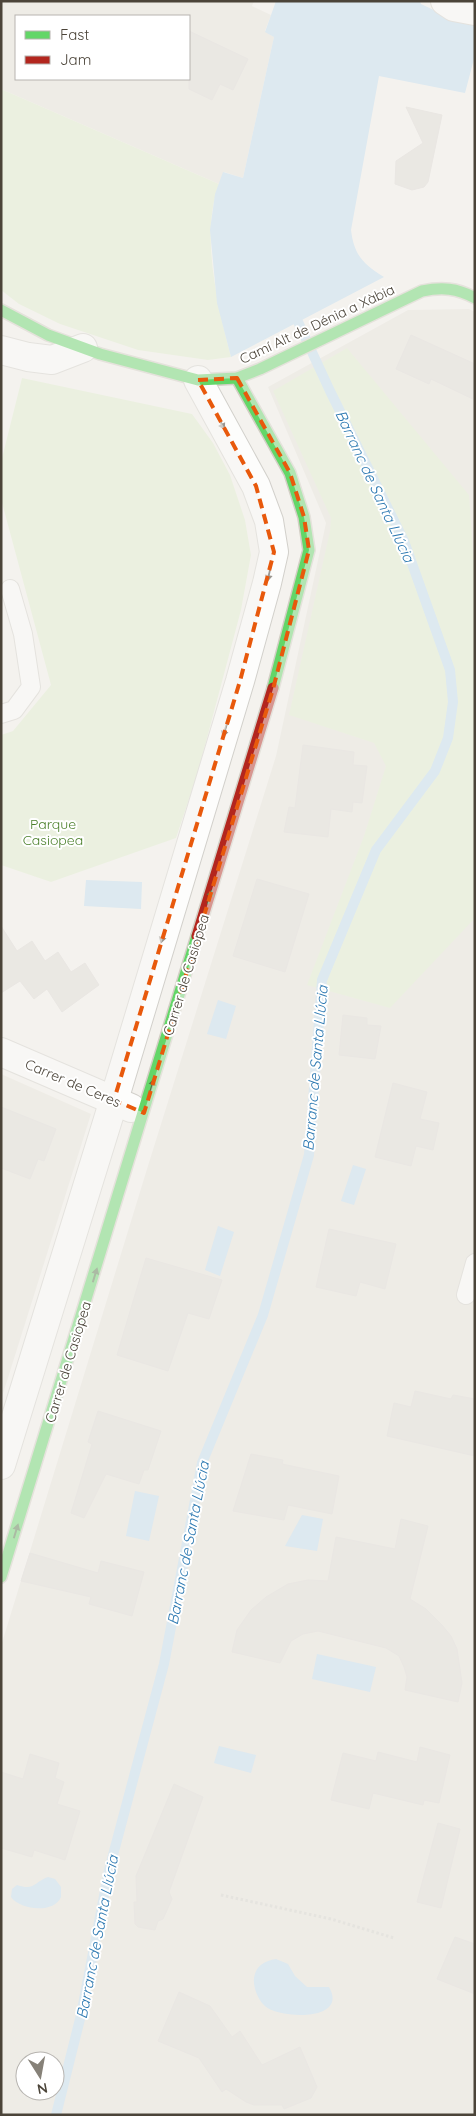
<svg xmlns="http://www.w3.org/2000/svg" width="476" height="2116" viewBox="0 0 476 2116" font-family="Quicksand,sans-serif">
  <rect width="100%" height="100%" fill="#f4f2ee"/>
  <g fill="#e7e4dc" fill-rule="evenodd">
    <path d="M1,1h253l-2,5 19,9 -6,16 9,6 -31,141 -19,-6 -5,12 -218,-95zM16,16h173v63h-173z"/>
    <path d="M469,309l6,3v1803h-474v-469l146,-477 129,-413 50,-233 -58,-136 140,-77zM25,2061h30v30h-30z"/>
    <path d="M1,1074l90,40 -90,286z"/>
  </g>
  <g fill="#e1eecf">
    <path d="M1,89l218,95c-19,52 -1,121 12,173l-23,3 -70,-10 -78,-26 -41,-20 -18,-14z"/>
    <path d="M347,348l122,147 6,85v338l-85,90 -83,-23 57,-149 22,-70 -12,-23 -85,-28 41,-184 1,-13 -58,-127z"/>
    <path d="M22,378l170,36 21,29 17,32 15,45 6,35 -10,55 -43,162 -22,66 -125,44 -50,-17v-130l12,-4 38,-46 -50,-186v-37z"/>
  </g>
  <g fill="#c0ddf1">
    <path d="M276,1h144l1,3 32,15 22,5v31l-10,38 -86,-17 -28,154c3,25 12,34 33,47l-153,80 -14,-54 -7,-73 5,-36 8,-22 20,6 31,-141 -9,-5z"/>
    <path d="M86,880l56,2 -1,27 -57,-3z"/>
    <path d="M218,1000l18,6 -10,33 -19,-5z"/>
    <path d="M353,1165l13,4 -12,36 -13,-4z"/>
    <path d="M218,1226l16,6 -14,44 -15,-6z"/>
    <path d="M135,1491l24,5 -10,45 -23,-5z"/>
    <path d="M302,1515l21,4 -6,32 -32,-5z"/>
    <path d="M317,1654l59,13 -6,25 -58,-13z"/>
    <path d="M219,1746l37,9 -5,18 -37,-10z"/>
    <path d="M48,1877l7,2 6,8v10c-7,17 -41,13 -50,0l1,-8 5,-4c18,6 17,-3 31,-8z"/>
    <path d="M276,1959l12,5 7,12 12,11h22c20,35 -50,32 -64,19 -7,-6 -12,-19 -11,-28 2,-13 11,-17 22,-19z"/>
  </g>
  <g fill="none" stroke-linecap="round" stroke-linejoin="round">
    <path stroke="#c0ddf1" stroke-width="10" d="M56,2115l25,-100 28,-145 55,-206 38,-201 61,-148 46,-160 13,-175 54,-130 59,-79 13,-33 5,-36 -3,-32 -46,-129 -74,-150 -37,-80"/>
  </g>
  <g fill="#dedbd6" stroke="#dcd9d4">
    <path d="M189,31l59,28 -15,31 -13,-6 -8,16 -23,-11z"/>
    <path d="M406,107l36,8 -14,67 -4,5 -12,3 -17,-6 1,-23 27,-18z"/>
    <path d="M411,335l64,29v36l-44,-21 -2,5 -33,-15z"/>
    <path d="M303,745l51,7 -1,13 14,1 -5,37 -9,-1 -1,10 -21,-3 -3,28 -44,-5 5,-25 6,1z"/>
    <path d="M257,879l52,15 -24,78 -52,-16z"/>
    <path d="M1,926l16,25 15,-10 13,20 13,-9 13,20 14,-9 14,22 -37,27 -15,-23 -13,10 -14,-18 -19,12z"/>
    <path d="M343,1015l24,3v7l14,1 -6,33 -36,-4z"/>
    <path d="M393,1083l34,9 -7,27 19,4 -6,27 -17,-4 -5,20 -36,-9z"/>
    <path d="M1,1107l55,22 -12,32 -6,-2 -8,20 -29,-11z"/>
    <path d="M329,1229l67,15 -11,45 -25,-7 -4,14 -40,-9z"/>
    <path d="M146,1258l76,22 -13,39 -21,-6 -20,58 -51,-16z"/>
    <path d="M415,1391l36,8 2,-4 22,4v57l-88,-20 7,-33 17,4z"/>
    <path d="M98,1411l63,20 -13,39h-4l-5,14 -33,-10 -22,44 -13,-5 21,-69 -4,-2z"/>
    <path d="M251,1454l32,6 -1,4 57,12 -7,38 -44,-9 -4,15 -51,-9z"/>
    <path d="M401,1519l27,7 -18,73 16,10 16,16 9,11 6,13 5,34 -4,19 -53,-12 2,-13 -3,-10 -5,-11 -13,-8 -68,-17 -15,3 -12,7 -11,22 -48,-11 5,-22 14,-20 15,-13 22,-13 20,-4 20,1 8,-44 59,12z"/>
    <path d="M30,1553l68,20 3,-12 43,11 -12,44 -43,-12 2,-7 -70,-16z"/>
    <path d="M420,1747l30,8 -11,48 -15,-3 -1,5 -50,-12 -4,16 -38,-9 12,-47 33,8 2,-9 39,10z"/>
    <path d="M30,1754l29,9 -4,15 9,4 -7,22 23,7 -15,49 -31,-10 -2,7 -31,-9v-76l22,7z"/>
    <path d="M174,1784l29,13 -34,95 3,7 -9,20 -5,2 -3,9 -17,-3 -3,-3 -1,-22h3l-1,-26z"/>
    <path d="M438,1823l22,6 -19,79 -24,-6z"/>
    <path d="M455,1937l20,7v50l-38,-15z"/>
    <path d="M179,1992l31,14 22,31 8,-6 22,34 38,-18 17,40 -6,11 -27,11 -2,-4h-28l-8,-3 -20,-13 -4,3 -23,-34 -41,-17z"/>
  </g>
  <g fill="none" stroke-linecap="round" stroke-linejoin="round">
    <defs>
      <g id="lane">
        <path d="M1,714l13,-4 17,-23 -8,-53 -13,-45"/>
        <path d="M466,1295l9,-32"/>
      </g>
      <g id="street">
        <path d="M445,1l9,6 21,4"/>
        <path d="M1,350l27,7 24,3 31,-12"/>
        <path d="M1,1052l130,56"/>
        <path d="M1,1465l113,-365 126,-419 27,-98 7,-31 -5,-31 -13,-35 -58,-106"/>
      </g>
      <g id="fast">
        <path d="M1,310l47,25 52,19 98,26 39,-2 23,-9 162,-78c20,-4 35,-3 53,7"/>
        <path d="M237,378l53,95 14,44 5,33 -36,138"/>
        <path d="M1,1577l196,-641"/>
      </g>
      <path id="jam" d="M197,936l76,-248"/>
    </defs>
    <use href="#lane" stroke="#d2d0cb" stroke-width="20"/>
    <use href="#street" stroke="#d2d0cb" stroke-width="30"/>
    <use href="#fast" stroke="#d3cfc5" stroke-width="14"/>
    <use href="#jam" stroke="#d3cfc5" stroke-width="14"/>
    <path stroke="#d3d2cc" stroke-width="3" stroke-dasharray="2.5 2.5" stroke-linecap="butt" d="M221,1895l110,24 63,19"/>
    <use href="#lane" stroke="#fdfdfc" stroke-width="18"/>
    <use href="#street" stroke="#fdfdfc" stroke-width="28"/>
    <use href="#fast" stroke="#63d668" stroke-width="11"/>
    <use href="#jam" stroke="#b3261e" stroke-width="11"/>
  </g>
  <defs><path id="oneway-solid" d="M-6-.8H1V-3.2L6.5 0L1 3.2V.8H-6Z" transform="scale(1.25)"/></defs>
  <g fill="#9b9791">
    <use href="#oneway-solid" transform="translate(221 423) rotate(61)"/>
    <use href="#oneway-solid" transform="translate(269 574) rotate(102)"/>
    <use href="#oneway-solid" transform="translate(225 730) rotate(107)"/>
    <use href="#oneway-solid" transform="translate(163 936) rotate(107)"/>
  </g>
  <g fill="#537749">
    <use href="#oneway-solid" transform="translate(210 897) rotate(-73)"/>
    <use href="#oneway-solid" transform="translate(152 1086) rotate(-73)"/>
    <use href="#oneway-solid" transform="translate(95 1275) rotate(-73)"/>
    <use href="#oneway-solid" transform="translate(16 1531) rotate(-73)"/>
  </g>
  <path d="M0 0H476V2116H0ZM237,378l53,95 14,44 5,33 -36,139 -129,424 -30,-13 126,-419 34,-129 -18,-66 -58,-106z" fill="#f4f2ee" fill-opacity=".55" fill-rule="evenodd"/>
  <path fill="none" stroke="#e8590c" stroke-width="4" stroke-dasharray="10 6" stroke-linejoin="round" d="M237,378l53,95 14,44 5,33 -36,139 -129,424 -30,-13 126,-419 34,-129 -18,-66 -58,-106z"/>
  <g text-anchor="middle" dominant-baseline="central" stroke-width="4" stroke-linejoin="round" paint-order="stroke">
    <g font-size="14" fill="#4b4439" stroke="#fff">
      <text transform="translate(317 324) rotate(-25)">Camí Alt de Dénia a Xàbia</text>
      <text transform="translate(186 975) rotate(-73)">Carrer de Casiopea</text>
      <text transform="translate(73 1083) rotate(23)">Carrer de Ceres</text>
      <text transform="translate(68 1362) rotate(-73)">Carrer de Casiopea</text>
    </g>
    <g font-size="14" fill="#4a7f2a" stroke="#fff">
      <text x="53" y="824">Parque<tspan x="53" dy="16">Casiopea</tspan></text>
    </g>
    <g font-size="15" font-style="italic" fill="#2e7ab2" stroke="#fff">
      <text transform="translate(375 486) rotate(65)">Barranc de Santa Llúcia</text>
      <text transform="translate(315 1068) rotate(-85)">Barranc de Santa Llúcia</text>
      <text transform="translate(188 1543) rotate(-79)">Barranc de Santa Llúcia</text>
      <text transform="translate(97 1937) rotate(-79)">Barranc de Santa Llúcia</text>
    </g>
  </g>
  <rect width="476" height="2116" fill="none" stroke="#4b4439" stroke-width="5"/>
  <rect x="15" y="15" width="175" height="65" fill="#ffffff" stroke="#b7b4b0"/>
  <rect x="25" y="31" width="25" height="8" fill="#63d668" stroke="#b7b4b0"/>
  <text x="60" y="40" font-size="15" fill="#4b4439">Fast</text>
  <rect x="25" y="56" width="25" height="8" fill="#b3261e" stroke="#b7b4b0"/>
  <text x="60" y="65" font-size="15" fill="#4b4439">Jam</text>
  <g transform="translate(40 2076) rotate(169)"><circle r="24" fill="#ffffff" stroke="#b7b4b0"/>
  <path d="M0-4L9 19L0 12L-9 19Z" fill="#868178"/>
  <text y="-8" font-size="14" font-weight="bold" text-anchor="middle" fill="#4b4439">N</text>
  </g>
</svg>
